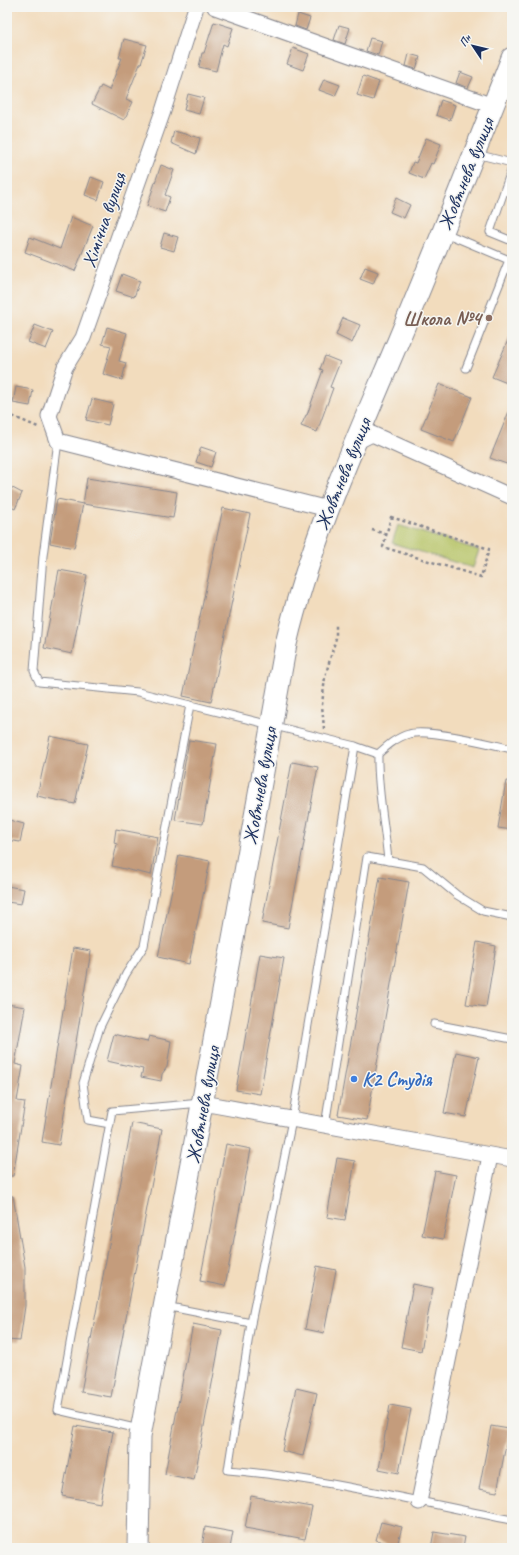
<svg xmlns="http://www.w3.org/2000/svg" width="519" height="1555" viewBox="0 0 519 1555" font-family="Caveat,sans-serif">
  <rect width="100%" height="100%" fill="#f6f6f2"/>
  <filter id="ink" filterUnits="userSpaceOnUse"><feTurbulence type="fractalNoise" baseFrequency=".025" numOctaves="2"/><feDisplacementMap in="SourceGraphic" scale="8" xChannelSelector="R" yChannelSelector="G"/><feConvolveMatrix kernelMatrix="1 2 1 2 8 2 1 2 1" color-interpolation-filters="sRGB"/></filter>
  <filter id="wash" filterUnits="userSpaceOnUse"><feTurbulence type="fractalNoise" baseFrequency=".012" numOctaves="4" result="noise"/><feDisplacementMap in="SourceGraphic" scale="16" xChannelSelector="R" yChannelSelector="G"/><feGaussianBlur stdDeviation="0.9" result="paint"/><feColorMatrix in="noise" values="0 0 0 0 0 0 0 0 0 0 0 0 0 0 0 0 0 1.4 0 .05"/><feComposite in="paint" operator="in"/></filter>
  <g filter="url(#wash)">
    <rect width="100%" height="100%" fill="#f2dcbd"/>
    <path fill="#b5c264" stroke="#687861" d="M398,525l81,25 -6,18 -81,-25z"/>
    <g id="blocks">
      <g fill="#c49c7b">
        <path d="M298,14l12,4 -4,12 -11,-4z"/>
        <path d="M214,22l19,6 -6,18 -4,-2 -7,27 -17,-4 3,-14h2z"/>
        <path d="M339,25l11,3 -5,16 -11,-4z"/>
        <path d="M370,38l12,3 -4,14 -12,-4z"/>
        <path d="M124,39l23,6 -6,19h-1l-14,35 7,3 -9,18 -32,-16 9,-18 8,4 13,-32h-3z"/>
        <path d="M293,48l16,6 -6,16 -16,-6z"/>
        <path d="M409,54l11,3 -4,12 -10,-3z"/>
        <path d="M460,72l13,5 -5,11 -12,-5z"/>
        <path d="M363,76l16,6 -6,18 -16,-5z"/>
        <path d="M324,79l16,6 -5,11 -16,-6z"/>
        <path d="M188,94l16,4 -5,16 -15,-4z"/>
        <path d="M441,100l14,5 -5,15 -14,-5z"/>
        <path d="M174,131l26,7 -4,16 -25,-11z"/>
        <path d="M426,138l15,6 -8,20 -2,-1 -7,16 -15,-6 4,-11 3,1z"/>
        <path d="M161,165l13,5 -9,25 5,2 -5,15 -18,-6z"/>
        <path d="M91,177l13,5 -6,18 -13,-5z"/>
        <path d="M396,198l14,7 -6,13 -14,-6z"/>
        <path d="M71,217l22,9 -18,45 -50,-19 5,-15 30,12z"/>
        <path d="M164,233l14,4 -4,14 -14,-4z"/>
        <path d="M365,267l13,5 -5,12 -13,-5z"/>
        <path d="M122,274l18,7 -6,16 -18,-6z"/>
        <path d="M343,318l17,7 -8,18 -16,-8z"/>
        <path d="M35,325l18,7 -7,17 -18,-7z"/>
        <path d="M107,327l20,6 -8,28 7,2 -4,17 -19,-6 8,-28 -9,-2z"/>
        <path d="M512,331v54l-20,-8z"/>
        <path d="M325,356l15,6 -10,25 3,1 -16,44 -16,-6 5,-11h1l16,-45 -3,-1z"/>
        <path d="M439,384l33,13 -18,45 -33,-13z"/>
        <path d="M16,387l17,3 -3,16 -17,-3z"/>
        <path d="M92,399l21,5 -5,21 -22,-5z"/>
        <path d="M512,404v62l-22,-8z"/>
        <path d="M201,447l15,5 -5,15 -15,-5z"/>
        <path d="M87,478l90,14 -4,26 -90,-14z"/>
        <path d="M7,485l15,8 -7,16 -8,-4z"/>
        <path d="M57,499l26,5 -9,44 -24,-5z"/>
        <path d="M223,508l27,6 -39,188 -28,-6z"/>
        <path d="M59,570l28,5 -15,79 -28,-6z"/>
        <path d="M50,736l38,8 -13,60 -38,-8z"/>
        <path d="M189,740l28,4 -14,80 -28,-4z"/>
        <path d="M292,762l26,5 -30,161 -26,-5z"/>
        <path d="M506,781l6,1v48l-14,-2z"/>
        <path d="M9,820l15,4 -4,18 -13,-2z"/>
        <path d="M116,829l42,8 -7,38 -39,-9 5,-22 -3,-1z"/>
        <path d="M179,855l31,6 -21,103 -31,-7z"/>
        <path d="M380,877l29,5 -42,238 -29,-5z"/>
        <path d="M7,886l17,3 -3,15 -14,-2z"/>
        <path d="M477,942l19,4 -10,61 -20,-3z"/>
        <path d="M73,948l18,3 -32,194 -17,-3z"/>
        <path d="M260,954l24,4 -24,136 -24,-4z"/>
        <path d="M7,1004l18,3 -10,57 8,2 -6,35 8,1 -12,74h-6z"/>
        <path d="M114,1034l33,8 2,-6 22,5 -4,26 -5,7 -1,7 -20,-4 2,-8 -36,-8z"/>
        <path d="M456,1052l23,5 -13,60 -22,-4z"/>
        <path d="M132,1123l30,6 -51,268 -30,-5z"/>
        <path d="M226,1144l25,5 -26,137 -25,-5z"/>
        <path d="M337,1158l18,3 -10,59 -18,-3z"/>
        <path d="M435,1171l21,4 -13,64 -21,-4z"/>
        <path d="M7,1196h6l12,71v39l-5,35 -13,-1z"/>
        <path d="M317,1266l19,4 -12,63 -19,-4z"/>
        <path d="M413,1284l20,4 -12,63 -20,-4z"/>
        <path d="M193,1324l29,6 -28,150 -29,-6z"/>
        <path d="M296,1388l21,5 -14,63 -21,-5z"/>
        <path d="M390,1405l21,4 -12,64 -20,-4z"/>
        <path d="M75,1426l38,6 -13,71 -38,-7z"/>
        <path d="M491,1426l18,3 -12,63 -18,-3z"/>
        <path d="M251,1496l61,11 -7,32 -60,-11z"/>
        <path d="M381,1522l21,5 -5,19 -21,-6z"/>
        <path d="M205,1527l28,5 -3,16h-28z"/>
        <path d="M434,1532l31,5 -2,11h-32z"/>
      </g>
    </g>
  </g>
  <g filter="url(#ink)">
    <use href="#blocks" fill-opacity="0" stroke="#86868e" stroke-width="1"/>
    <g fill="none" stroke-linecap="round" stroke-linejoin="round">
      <defs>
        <g id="service">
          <path d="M476,154l36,9"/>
          <path d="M512,168l-22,64 22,9"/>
          <path d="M445,233l64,27 -43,108"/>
          <path d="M58,441l-15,115 -9,115 5,11 99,10 217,54 -63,374 -41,203 -23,147c95,8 191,32 284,50"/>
          <path d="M355,746l23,8c9,-8 19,-17 31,-20 18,-6 82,10 103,15"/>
          <path d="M378,754c-1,36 7,71 10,107"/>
          <path d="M434,1024l78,15"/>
          <path d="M110,1124l-22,-4 -5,-37 17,-56 26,-53 18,-28 46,-241"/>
          <path d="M325,1126l42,-269 56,10 34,28 26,16 29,6"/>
          <path d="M165,1306l86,17"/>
          <path d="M139,1429l-81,-19 54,-299 89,-8"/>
        </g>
        <g id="minor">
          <path d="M196,7l-33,104 -80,227 -18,29 -16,49 9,25 270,68"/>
          <path d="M215,7l278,99"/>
          <path d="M356,442l16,-8 140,63"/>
          <path d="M203,1103l309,56"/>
          <path d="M419,1502l71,-346"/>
        </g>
        <path id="secondary" d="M138,1548l2,-112 94,-503 52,-289c25,-106 71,-205 113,-305 39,-93 76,-187 113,-281"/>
      </defs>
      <use href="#service" stroke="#86868e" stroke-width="9"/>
      <use href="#minor" stroke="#86868e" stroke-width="17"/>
      <use href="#secondary" stroke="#86868e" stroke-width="23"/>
      <g stroke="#86868e" stroke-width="2.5" stroke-dasharray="3 3" stroke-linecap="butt">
        <path d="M7,414l31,13"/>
        <path d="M391,517l98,32 -8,28 -98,-30z"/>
        <path d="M372,530l14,4"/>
        <path d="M324,729l-2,-24 3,-28 11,-39v-15"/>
      </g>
      <use href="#service" stroke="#fff" stroke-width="7"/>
      <use href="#minor" stroke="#fff" stroke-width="15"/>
      <use href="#secondary" stroke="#fff" stroke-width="21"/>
    </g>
  </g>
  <circle fill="#8d6e63" stroke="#f6f6f2" stroke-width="1.5" cx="489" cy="318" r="4"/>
  <circle fill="#3f7fe0" stroke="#f6f6f2" stroke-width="1.5" cx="354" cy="1079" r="4"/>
  <g text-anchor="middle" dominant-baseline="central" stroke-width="3" stroke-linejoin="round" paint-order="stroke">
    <g font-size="20" fill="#1b2f5e" stroke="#f6f6f2">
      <text transform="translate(466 174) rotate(-68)">Жовтнева вулиця</text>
      <text transform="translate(104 220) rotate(-71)">Хімічна вулиця</text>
      <text transform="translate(343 474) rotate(-68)">Жовтнева вулиця</text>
      <text transform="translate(260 786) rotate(-80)">Жовтнева вулиця</text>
      <text transform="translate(203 1105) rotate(-80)">Жовтнева вулиця</text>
    </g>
    <g font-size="20" font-weight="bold" fill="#785e54" stroke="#f6f6f2" text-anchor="end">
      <text x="481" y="318">Школа №4</text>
    </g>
    <g font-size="20" font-weight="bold" fill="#366cbe" stroke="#f6f6f2" text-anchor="start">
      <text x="362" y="1079">К2 Студiя</text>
    </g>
  </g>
  <rect width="519" height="1555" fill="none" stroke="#f6f6f2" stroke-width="24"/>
  <g transform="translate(473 46) rotate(305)" stroke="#f6f6f2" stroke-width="3" paint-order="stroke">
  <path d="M0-3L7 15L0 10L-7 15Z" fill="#1b2f5e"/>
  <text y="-6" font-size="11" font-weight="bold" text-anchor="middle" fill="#1b2f5e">Пн</text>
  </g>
</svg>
